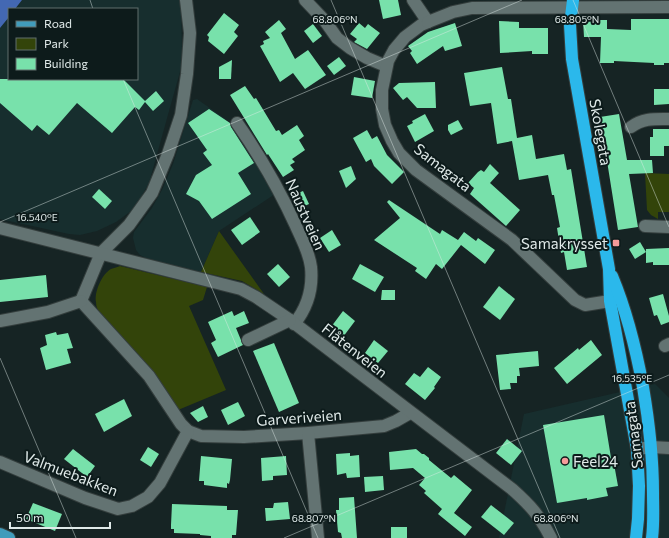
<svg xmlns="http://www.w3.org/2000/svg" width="669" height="538" viewBox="0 0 669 538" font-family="Commissioner,sans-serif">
  <rect width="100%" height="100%" fill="#162424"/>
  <g fill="#172e2e">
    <path d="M22,0h159l1,52 -1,16 -32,115 -9,16 -9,12 -15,11 -19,9 -17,4 -11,-1 -69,-15v-191l9,-11v62h128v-70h-122z"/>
    <path d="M197,99l27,19 13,13 20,30 18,33 -56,37 -18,41 -55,-14 -6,-3 -4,-5 -3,-12 1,-6 18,-24 10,-18 11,-26 20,-64z"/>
    <path d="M655,384l14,14v140h-170l25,-124z"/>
  </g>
  <g fill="#33440a">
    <path d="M645,173l24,1v38h-11v7l-7,-4 -4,-5z"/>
    <path d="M219,231l45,63 -22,-13 -41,-9z"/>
    <path d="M120,266l87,21 -4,13 -14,6 37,84 -48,20 -78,-96c-2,-4 -4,-7 -4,-12 -2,-10 6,-28 15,-33 3,-1 7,-2 9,-3z"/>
  </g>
  <path fill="#4368b3" d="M0,0h22l-7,9h-6v8l-9,11z"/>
  <g fill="#78e1ab">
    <path d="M379,0h19l3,15 -18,4z"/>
    <path d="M224,13l15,12 -5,7 4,4 -14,18 -16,-13 1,-4 -2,-2z"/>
    <path d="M631,19h38v44h-5v2h-10v-2l-40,-2v2h-14l1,-26h-17l-1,-17h24v9l24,1z"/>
    <path d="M279,20l7,9 -5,4 14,26 13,-9 18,25 -21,14 -12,-16 -13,9 -20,-36 4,-2 -1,-3 7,-3 -5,-6z"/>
    <path d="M499,21l20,1v6h29v26h-16v-3l-32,2z"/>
    <path d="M359,23l6,5 3,-4 12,9 -13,16 -13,-7 3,-3 -7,-5z"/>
    <path d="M455,23l7,23 -17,5 -2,-5 -26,18 -7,-11 2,-2 -4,-5 20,-14z"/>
    <path d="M313,24l9,12 -9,7 -9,-12z"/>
    <path d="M339,57l7,9 -12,9 -7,-9z"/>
    <path d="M232,60l-1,19h-12v-12z"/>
    <path d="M502,67l6,32h3l6,39 15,-3 4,24 28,-5 3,16 4,-1 16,98 -20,3 -3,-18 -3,1 -4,-25 3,-1 -6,-32h-2l-4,-20 -29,5 -7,-39 -15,3 -6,-41 -21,3 -6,-33z"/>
    <path d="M354,77l21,4 -3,17 -21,-3z"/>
    <path d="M0,79h123l22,22 11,-10 8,10 -11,10 -8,-9 -6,8 -4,-3 -23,26 -35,-30 -28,32 -12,-10 -5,6 -32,-28z"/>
    <path d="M435,82l1,26h-19l-10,-11 -4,3 -10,-12 6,-5z"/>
    <path d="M245,86l9,13 2,-1 20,33 3,-1 3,5 15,-10 7,11 -5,4 6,10 -13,9 3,3 -5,3 4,5 -11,7 -15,-23 -1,1 -37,-60z"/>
    <path d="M654,89h15v15l-15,1z"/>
    <path d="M209,109l21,14 1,4 23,36 -16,10 13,21 -39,25 -13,-18 -13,-7 10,-19 16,-10 -9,-12 4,-3 -19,-27z"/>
    <path d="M425,114l9,17 -19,11 -8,-16 6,-3 -1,-2z"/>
    <path d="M619,114l8,46h25l1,13 -24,1 9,53 -20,3 -18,-113z"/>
    <path d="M458,120l5,9 -12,6 -3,-5v-5z"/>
    <path d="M653,129h16v17h-5v10h-14v-19h3z"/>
    <path d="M367,130l5,9 5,-3 10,19 17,17 -12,12 -18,-18 -3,-7 -5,3 -13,-24z"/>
    <path d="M490,164l9,9 -9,10 30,27 -14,16 -36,-32 4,-6 -6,-5 10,-11 3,-2 3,2z"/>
    <path d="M351,166l5,13 -10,9 -7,-17z"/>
    <path d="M99,189l13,12 -7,8 -13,-12z"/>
    <path d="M303,191l6,13 -9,4h-4l-5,-12z"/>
    <path d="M389,200l51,34 2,-4 16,10 6,-8 12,9 2,-3 17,12 -10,14 -24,-19 -19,24 -6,-5 -10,15 -11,-8 2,-3 -43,-28 26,-22 -13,-16z"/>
    <path d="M250,217l10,15 -18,13 -11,-15z"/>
    <path d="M332,230l9,15 -12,7 -9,-14z"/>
    <path d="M640,242l6,10 -11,7 -6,-10z"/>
    <path d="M669,248v17h-16v-3l-7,1v-14z"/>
    <path d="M278,264l12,13 -11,10 -12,-13z"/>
    <path d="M360,264l24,13 -9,15 -23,-13z"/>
    <path d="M46,275l2,22 -48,5v-22z"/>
    <path d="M499,286l16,13 -15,21 -17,-13z"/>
    <path d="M382,290h13v10h-14z"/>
    <path d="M663,294l6,22v6l-8,3 -4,-10 -3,1 -5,-18z"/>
    <path d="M232,311l2,5 10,-5 5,12 -13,5 7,17 -25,12 -7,-14 5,-3 -8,-18z"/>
    <path d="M343,311l12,10 -12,16 -12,-10z"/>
    <path d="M56,332l1,3 11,-2 5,15 -6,1 4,14 -25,7 -6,-22 7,-3 -2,-10z"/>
    <path d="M374,340l14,11 -10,12 -13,-10z"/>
    <path d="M591,340l11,15 -35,29 -13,-16 24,-20 1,2z"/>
    <path d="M274,343l25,60 -20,9 -26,-61z"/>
    <path d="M538,351l1,15 -20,2 1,8h-3v7h-7l1,6 -11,1 -4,-35z"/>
    <path d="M428,367l13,10 -7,10 1,1 -10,12 -20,-16 9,-11 6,4z"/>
    <path d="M124,399l8,17 -28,16 -9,-18z"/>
    <path d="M238,402l7,14 -17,9 -7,-15z"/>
    <path d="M203,406l5,11 -10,5 -8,-9z"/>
    <path d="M604,415l8,49h2l4,22 -12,2 2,8 -21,4v-2l-30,5 -14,-78z"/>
    <path d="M507,439l15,12 -11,14 -15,-12z"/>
    <path d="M148,447l11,7 -8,13 -11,-7z"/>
    <path d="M73,449l22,17 -8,11 -23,-18z"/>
    <path d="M416,449l6,5h2l5,4v2l22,18 3,-3 18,15 -18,23 18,14 -7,9 -27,-22 4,-5 -18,-16 2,-2 -7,-6 6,-7 -12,-10 -23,2 -1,-18z"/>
    <path d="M350,453v3l9,-1 1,22 -13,1 -1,-5 -9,2 -1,-21z"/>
    <path d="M201,456l31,3 -2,21 -1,4 -2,-1v5l-23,-3v-4h-5z"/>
    <path d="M286,456l1,19 -14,1v4l-11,1 -1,-23z"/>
    <path d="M383,476l1,14 -19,2 -1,-15z"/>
    <path d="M354,497l3,41h-15l-1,-5 -3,-1 -2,-22h3v-12z"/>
    <path d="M288,502l2,17 -24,2 -1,-13h8l1,-5z"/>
    <path d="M33,503l29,11 -7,17 -29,-12z"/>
    <path d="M172,504l55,2v4h11l-2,25h-4v3h-21v-2l-11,-1v-1l-26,-1v-4h-3v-4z"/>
    <path d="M491,505l23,18 -10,12 -23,-18z"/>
    <rect x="391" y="527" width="16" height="11"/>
  </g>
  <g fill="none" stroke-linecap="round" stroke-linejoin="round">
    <defs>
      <g id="minor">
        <path d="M186,0l4,33 -3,41 -6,41 -13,39 -16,39 -23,32 -28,28 -20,48 68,75 32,48 7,7 13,5 43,1 64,-4 76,-7 12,-5 14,-8"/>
        <path d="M305,0l20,21 12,17 13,10 17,10 19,8"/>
        <path d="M413,0l15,22 -7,3 -16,12 -11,13 -6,11 -6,29v19l3,16 7,16 7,12 17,17 96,70 63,60 10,5 25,-4"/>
        <path d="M428,22l25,-10 19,-4 197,-1"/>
        <path d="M237,123c23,33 41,64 58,101 6,14 14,27 16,43 2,21 -3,40 -17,57"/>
        <path d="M631,127c12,-9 24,-8 38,-8"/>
        <path d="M645,226l24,1"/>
        <path d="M0,228l241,61 15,8 34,23 222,169c19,17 27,26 39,49"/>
        <path d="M0,321l48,-9 33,-11"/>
        <path d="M248,340l42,-20"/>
        <path d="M665,346l4,-2"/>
        <path d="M308,433l10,105"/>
        <path d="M637,449l15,-2 17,1"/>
        <path d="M0,462l85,36 33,11 14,-3 16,-9 12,-14 28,-52"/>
      </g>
      <path id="major" d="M0,534l9,4"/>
      <g id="highway">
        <path d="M573,0l-3,25 2,34 37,210 1,32 27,148 2,37 -1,33 -2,19"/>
        <path d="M612,276c15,36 24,73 31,111 6,35 10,70 10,106 0,15 1,30 -1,45"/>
      </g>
    </defs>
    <use href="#minor" stroke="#343e3d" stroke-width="14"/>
    <use href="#major" stroke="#343e3d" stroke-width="14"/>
    <use href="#highway" stroke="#343e3d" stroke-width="14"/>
    <use href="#minor" stroke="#637372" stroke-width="12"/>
    <use href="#major" stroke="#419cbb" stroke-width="12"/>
    <use href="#highway" stroke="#2bb8eb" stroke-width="12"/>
  </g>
  <path fill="none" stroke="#e0eae9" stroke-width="1" stroke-opacity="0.45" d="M90,0l3,9M331,0l229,538M573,0l96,227M123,79l195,459M0,222l522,-222M0,358l76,180M284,538l385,-163"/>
  <g fill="#f59b99" stroke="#0d1b1b" stroke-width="1.5">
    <rect x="612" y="239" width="8" height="8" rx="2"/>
    <circle cx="565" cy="461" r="4"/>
  </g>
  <g text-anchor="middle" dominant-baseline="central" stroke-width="4" stroke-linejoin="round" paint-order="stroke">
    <g font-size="15" fill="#e0eae9" stroke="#0d1b1b">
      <text transform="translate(601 132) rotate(80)">Skolegata</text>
      <text transform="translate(443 167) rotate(38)">Samagata</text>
      <text transform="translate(306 214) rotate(66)">Naustveien</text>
      <text transform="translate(355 350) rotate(38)">Flåtenveien</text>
      <text transform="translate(299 417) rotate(-4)">Garveriveien</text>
      <text transform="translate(633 435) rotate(-97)">Samagata</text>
      <text transform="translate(71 473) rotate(21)">Valmuebakken</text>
    </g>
    <g font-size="15" fill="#e0eae9" stroke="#0d1b1b" text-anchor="end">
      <text x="608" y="243">Samakrysset</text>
      <text x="573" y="461" text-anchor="start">Feel24</text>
    </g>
  </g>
  <g font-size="10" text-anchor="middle" fill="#e0eae9" stroke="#0d1b1b" stroke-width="4" stroke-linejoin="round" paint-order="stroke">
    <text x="335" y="23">68.806°N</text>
    <text x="577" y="23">68.805°N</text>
    <text x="37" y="221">16.540°E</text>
    <text x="632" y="382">16.535°E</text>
    <text x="314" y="522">68.807°N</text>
    <text x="556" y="522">68.806°N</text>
  </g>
  <rect x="8" y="8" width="130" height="72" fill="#0d1b1b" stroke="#616e6d"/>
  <rect x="16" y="21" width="20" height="6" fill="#419cbb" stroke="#616e6d"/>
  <text x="44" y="28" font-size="12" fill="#e0eae9">Road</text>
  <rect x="16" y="38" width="20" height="12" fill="#33440a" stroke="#616e6d"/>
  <text x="44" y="48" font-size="12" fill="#e0eae9">Park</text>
  <rect x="16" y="58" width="20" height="12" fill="#78e1ab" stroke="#616e6d"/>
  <text x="44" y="68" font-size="12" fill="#e0eae9">Building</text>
  <path d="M10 522v6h100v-6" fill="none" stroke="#e0eae9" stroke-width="2"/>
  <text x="16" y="522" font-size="12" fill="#e0eae9" stroke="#0d1b1b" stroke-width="3" paint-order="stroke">50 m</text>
</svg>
